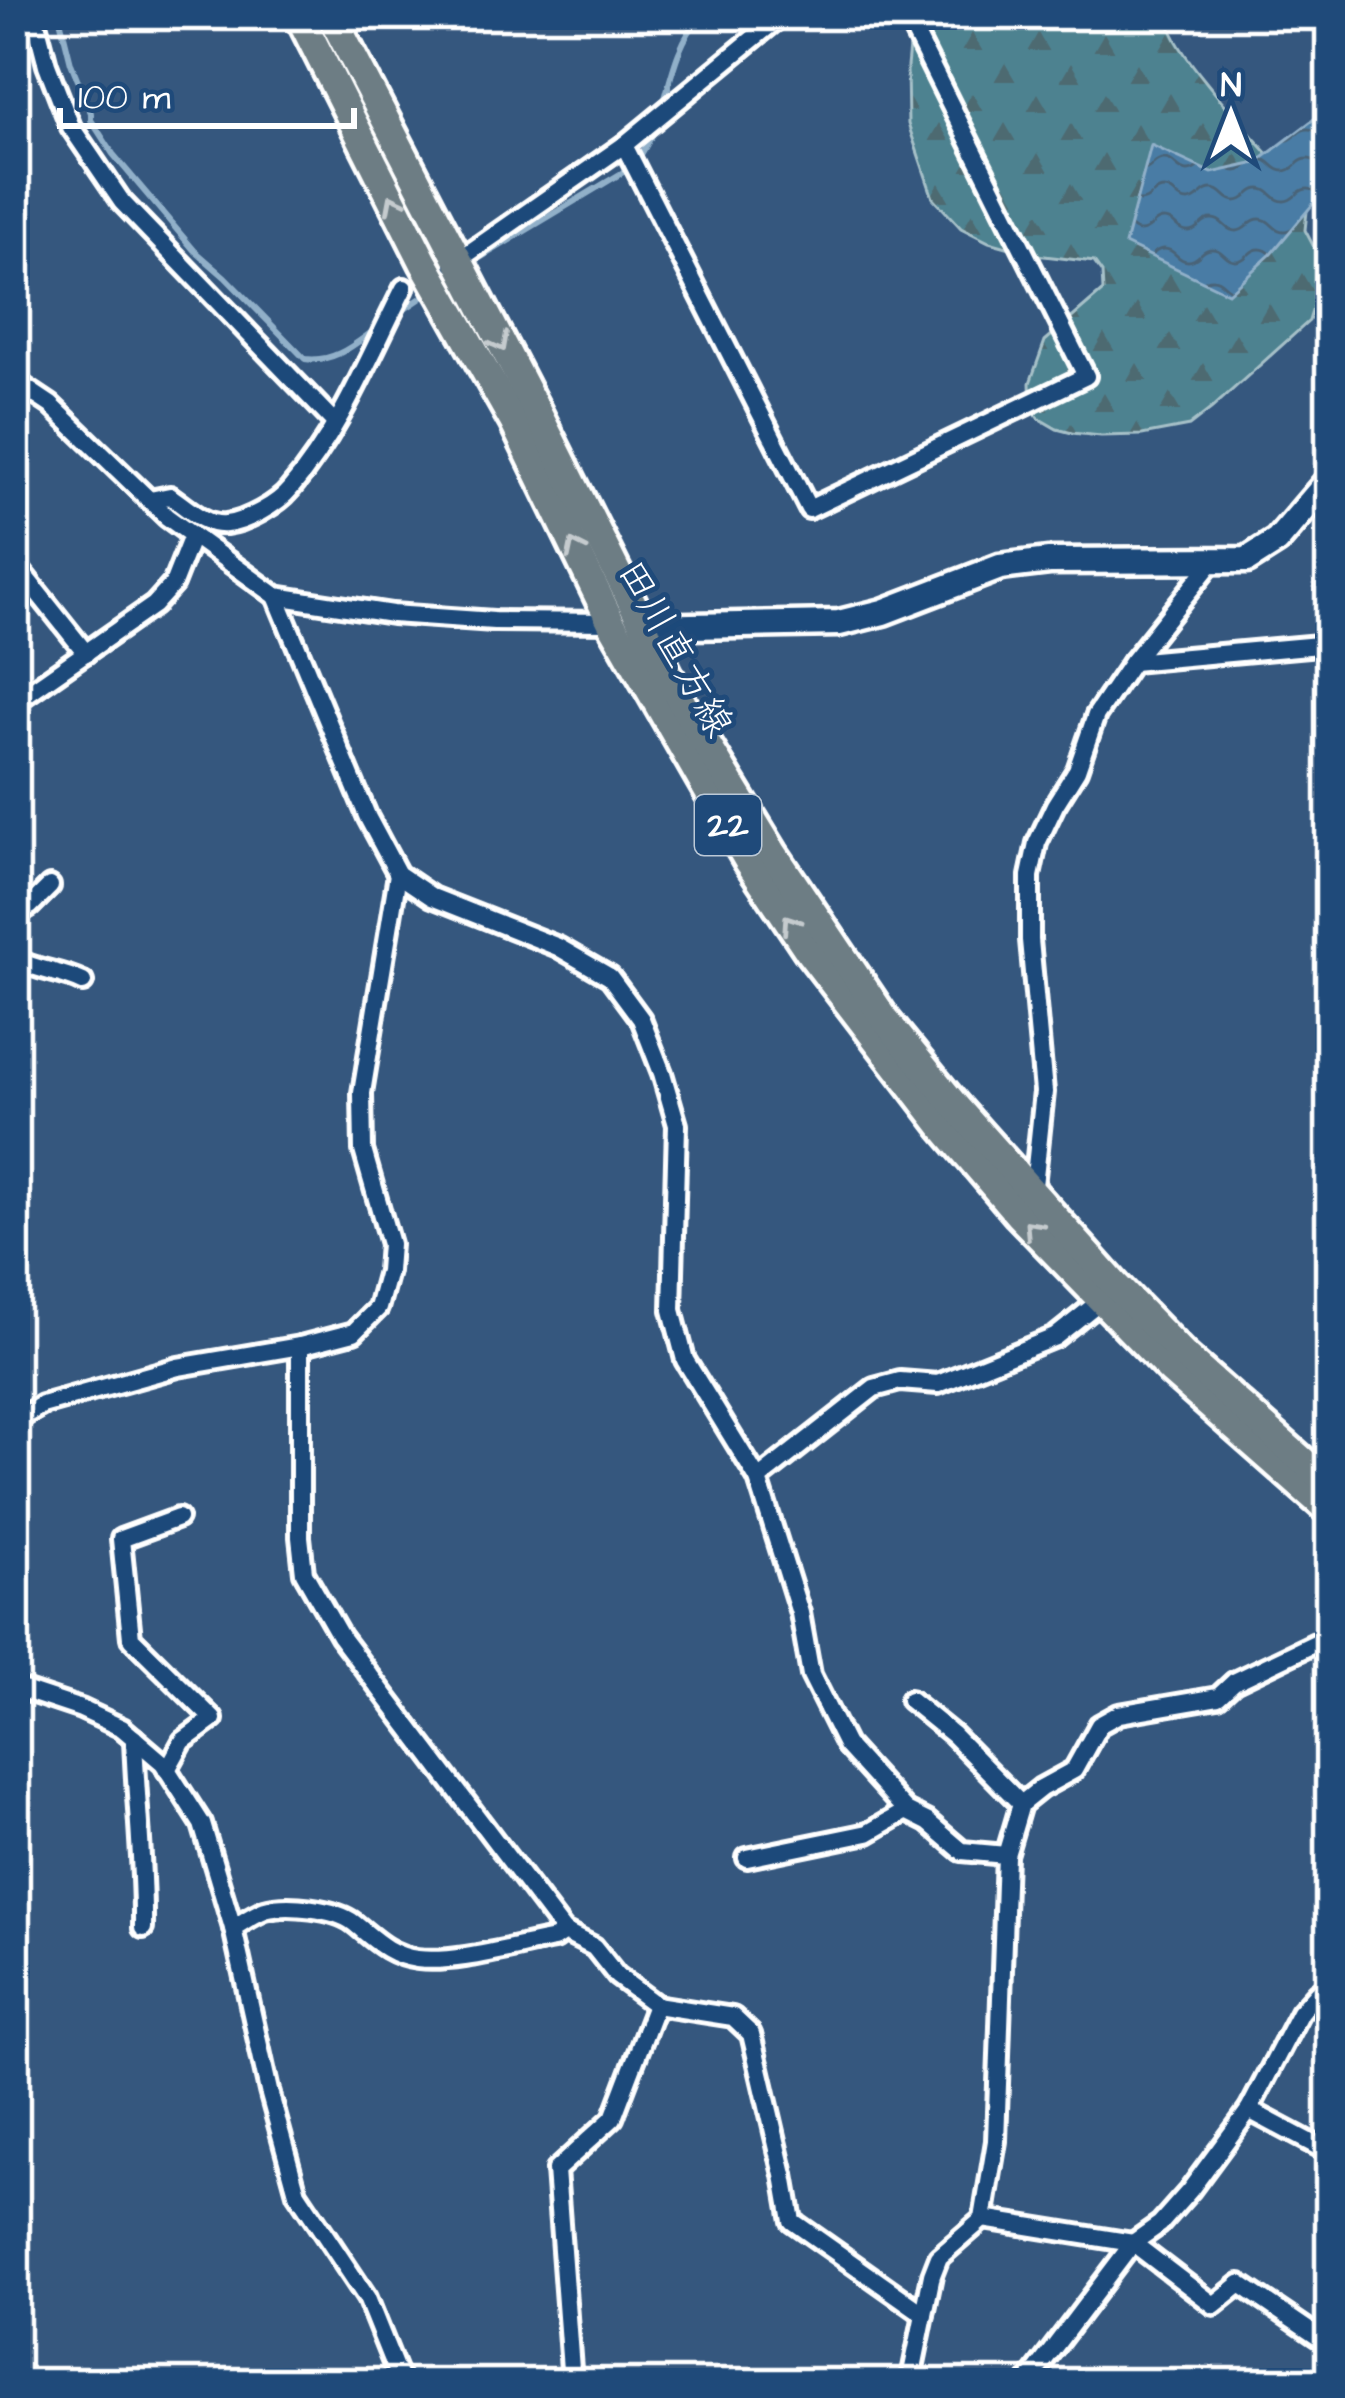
<svg xmlns="http://www.w3.org/2000/svg" width="1345" height="2398" viewBox="0 0 1345 2398" font-family="'Architects Daughter','Klee One',sans-serif">
  <defs>
    <pattern id="forest-firs" width="22" height="20" patternUnits="userSpaceOnUse" patternTransform="scale(3)"><rect width="22" height="20" fill="#4e8290"/><path d="M5 1l3.5 6h-7zM16 11l3.5 6h-7z" fill="#4d6a71"/></pattern>
    <pattern id="water-waves" width="16" height="10" patternUnits="userSpaceOnUse" patternTransform="scale(3)"><rect width="16" height="10" fill="#487ca5"/><path d="M0 5q4-4 8 0t8 0" fill="none" stroke="#4a6478"/></pattern>
  </defs>
  <rect width="100%" height="100%" fill="#35577e"/>
  <filter id="ink" filterUnits="userSpaceOnUse"><feTurbulence type="fractalNoise" baseFrequency=".00833" numOctaves="2"/><feDisplacementMap in="SourceGraphic" scale="24" xChannelSelector="R" yChannelSelector="G"/><feConvolveMatrix kernelMatrix="1 2 1 2 8 2 1 2 1" color-interpolation-filters="sRGB"/></filter>
  <g filter="url(#ink)">
    <path fill="url(#forest-firs)" stroke="#a6c0c8" stroke-width="3" d="M912,15h260c-1,3 -3,6 -2,9 2,29 106,137 130,166l7,21 -2,19 20,38 -16,53 -97,87 -23,18 -47,9 -41,1 -29,-3 -15,-4 -19,-11 -7,-9 -1,-26 15,-42 58,-50 -1,-18 -8,-11 -58,-7 -47,-13 -28,-14 -28,-30 -25,-74 -1,-57z"/>
    <path fill="url(#water-waves)" stroke="#91b0c9" stroke-width="3" d="M1330,107v77l-59,70 -43,39 -103,-49 26,-99 61,28 44,-10z"/>
    <g fill="none" stroke-linecap="round" stroke-linejoin="round">
      <g stroke="#91b0c9" stroke-width="6">
        <path d="M59,15l12,48 20,50v7l22,34 81,96 31,27 80,82c31,4 51,-16 75,-33"/>
        <path d="M663,106c9,-33 15,-65 39,-91"/>
        <path d="M470,264l165,-99 23,-40"/>
        <path d="M396,315l34,-23"/>
      </g>
      <defs>
        <g id="street">
          <path d="M34,15l13,50 24,62 51,75 213,221"/>
          <path d="M624,145l185,364 277,-133 -180,-361"/>
          <path d="M453,264l171,-119 158,-130"/>
          <path d="M15,381l36,24 116,112 109,79 116,18 102,7 119,1"/>
          <path d="M150,500l20,-4c16,11 36,31 56,28 20,-2 52,-20 64,-35 50,-58 80,-134 114,-201"/>
          <path d="M15,564l71,89"/>
          <path d="M276,596l92,222 30,56 34,23 126,50 52,30 31,42 21,54 15,52 -5,185 13,50 73,119 42,134 11,62 35,70 60,66 22,11 34,29 44,4"/>
          <path d="M1132,662l198,-18"/>
          <path d="M15,702l139,-97 19,-21 19,-48"/>
          <path d="M15,915l15,-9 20,-20"/>
          <path d="M15,959c23,12 46,12 68,23"/>
          <path d="M1033,1195l11,-103 -14,-152v-64l7,-33 18,-38 22,-35 19,-55 36,-53 80,-100"/>
          <path d="M300,1346v191l4,36 36,63 224,296 30,15 23,29 39,29 77,12 18,17 33,141 8,46 132,93"/>
          <path d="M15,1421l27,-16 136,-38 122,-21 54,-14 24,-24 10,-37 2,-27 -27,-94 -1,-57 36,-219"/>
          <path d="M758,1479l116,-91 26,-7 38,3 117,-47 54,-43"/>
          <path d="M15,1687l66,22 41,19 41,35 39,61 31,104 36,163 28,102 70,105 34,85"/>
          <path d="M910,1700l43,35 68,69"/>
          <path d="M134,1738c2,63 10,127 9,190"/>
          <path d="M167,1770l16,-29 30,-22 -82,-81 -10,-99 57,-21"/>
          <path d="M747,1858l121,-25 38,-22"/>
          <path d="M233,1928c10,-6 21,-14 32,-18 22,-7 71,-1 89,13 21,17 35,32 63,36 38,5 98,-13 137,-20l10,-7"/>
          <path d="M1249,2110l81,43"/>
          <path d="M983,2219l150,24 81,62 26,-21 90,61"/>
          <path d="M572,2383l-16,-213 57,-52 43,-113"/>
          <path d="M910,2383l22,-108 7,-18 44,-38 13,-78 10,-286 15,-51 20,-16 33,-18 25,-45 20,-11 99,-17 16,-15 96,-46"/>
          <path d="M1027,2383l106,-140 27,-19 30,-34 59,-80 51,-98 17,-19 13,-9"/>
        </g>
        <path id="secondary" d="M643,627l196,-4 44,-11 117,-45 49,-6 198,-1 30,-19 53,-62"/>
        <g id="primary">
          <path d="M299,15l125,248 90,159 97,200 136,237 63,94 133,173 75,88 153,157 159,140"/>
          <path d="M331,15l204,393 150,301 88,144 113,168 70,86 160,179 68,70 146,129"/>
        </g>
      </defs>
      <use href="#street" stroke="#fff" stroke-width="26"/>
      <use href="#secondary" stroke="#fff" stroke-width="33"/>
      <use href="#primary" stroke="#fff" stroke-width="36"/>
      <use href="#street" stroke="#1f4a7a" stroke-width="16"/>
      <use href="#secondary" stroke="#1f4a7a" stroke-width="24"/>
      <use href="#primary" stroke="#6d7d84" stroke-width="27"/>
    </g>
    <defs><path id="oneway-chevron" d="M-2-3.5L2.5 0L-2 3.5" fill="none" stroke-width="1.6" stroke-linecap="round" stroke-linejoin="round" transform="scale(3)"/></defs>
    <g stroke="#c5cbce">
      <use href="#oneway-chevron" transform="translate(394 203) rotate(-117)"/>
      <use href="#oneway-chevron" transform="translate(500 343) rotate(62)"/>
      <use href="#oneway-chevron" transform="translate(575 548) rotate(-116)"/>
      <use href="#oneway-chevron" transform="translate(790 923) rotate(-124)"/>
      <use href="#oneway-chevron" transform="translate(1032 1228) rotate(-133)"/>
    </g>
  </g>
  <g text-anchor="middle" dominant-baseline="central" stroke-width="10" stroke-linejoin="round" paint-order="stroke">
    <rect fill="#1f4a7a" stroke="#bcc9d7" stroke-width="3" x="695" y="795" width="66" height="60" rx="9"/>
    <g font-size="36" font-weight="bold" fill="#fff">
      <text x="728" y="825">22</text>
    </g>
    <g font-size="39" fill="#fff" stroke="#1f4a7a">
      <text transform="translate(674 649) rotate(61)">田川直方線</text>
    </g>
  </g>
  <rect width="1345" height="2398" fill="none" stroke="#1f4a7a" stroke-width="60"/>
  <rect x="30" y="30" width="1285" height="2338" fill="none" stroke="#fff" stroke-width="4.5" filter="url(#ink)"/>
  <g transform="translate(1231 114)" stroke="#1f4a7a" stroke-width="9" paint-order="stroke">
  <path d="M0-9L21 45L0 30L-21 45Z" fill="#ffffff"/>
  <text y="-18" font-size="33" font-weight="bold" text-anchor="middle" fill="#ffffff">N</text>
  </g>
  <path d="M60 108v18h294v-18" fill="none" stroke="#ffffff" stroke-width="6"/>
  <text x="78" y="108" font-size="36" fill="#ffffff" stroke="#1f4a7a" stroke-width="9" paint-order="stroke">100 m</text>
</svg>
